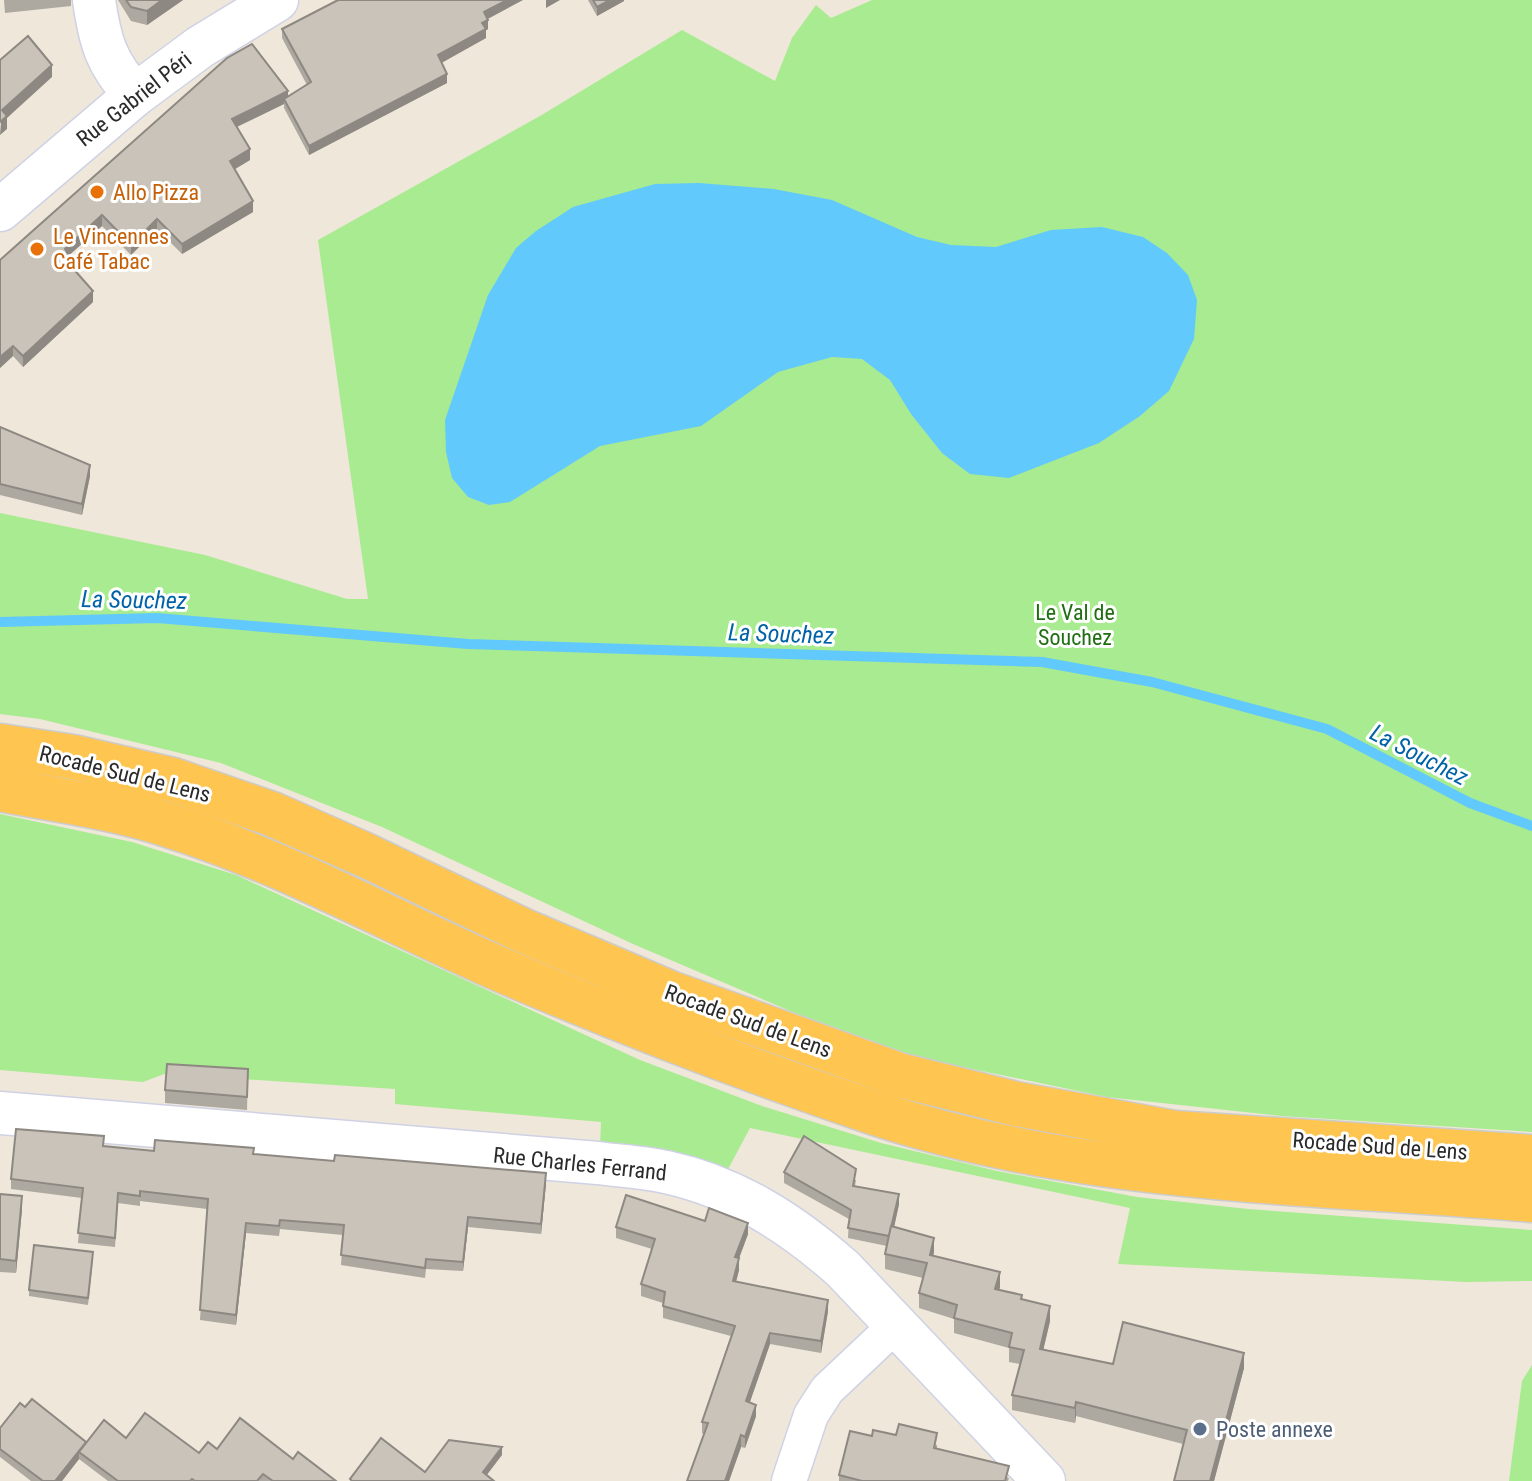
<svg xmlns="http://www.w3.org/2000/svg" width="1532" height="1481" viewBox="0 0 1532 1481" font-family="'Roboto Condensed',sans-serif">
  <rect width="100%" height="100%" fill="#eee7da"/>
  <g fill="#a9eb90">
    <path d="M872,0h660v1132l-250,-16 -175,-19 -188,-39 -124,-45 -162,-69 -251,-117 -161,-64 -181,-44 -40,-5v-201l205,42 142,44h21l-50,-359 222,-124 142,-86 93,51 17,-43 24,-33 15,13z"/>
    <path d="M0,814l132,28 104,33 404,185 122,46 119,37 116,28 140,26 111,12 284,21v51l-66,1 -348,-18 12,-56 -380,-80 -23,43 -127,-23 1,-26 -206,-18v-15l-231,-15 -21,8 -143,-12z"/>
    <path d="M1532,1365v116h-23l13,-100z"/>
  </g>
  <path fill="#61c9fc" d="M699,183l75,6 58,11 85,37 34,8 45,2 55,-17 51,-3 41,10 24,16 21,22 9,25 -3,39 -25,52 -29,25 -41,27 -90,35 -39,-4 -28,-21 -31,-39 -21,-34 -28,-21 -30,-2 -54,15 -77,54 -101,20 -90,56 -21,3 -21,-8 -16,-19 -6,-26 -1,-32 43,-125 28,-47 20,-17 37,-24 82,-23z"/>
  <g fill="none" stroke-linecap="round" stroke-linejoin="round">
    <path stroke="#61c9fc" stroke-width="10" d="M0,622l157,-4 311,26 574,18 110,20 175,47 143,74 62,23"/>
    <defs>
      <path id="minor" d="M789,1481l22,-66 16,-25 70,-66"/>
      <g id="tertiary">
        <path d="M94,0c6,42 12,63 41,95"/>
        <path d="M0,210l135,-115 65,-48 77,-47"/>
        <path d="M0,1113l598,50c22,3 46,4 68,9 69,15 125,51 177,97l201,212"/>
      </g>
      <g id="trunk">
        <path d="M0,746l73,11 100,23 99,34 93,41 159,76 146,62 229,82 117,29 159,29 357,24"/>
        <path d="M0,789c55,11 112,18 165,35 119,37 226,98 339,147 121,52 244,99 368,141 212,71 439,69 660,88"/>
      </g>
    </defs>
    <use href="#minor" stroke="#cfd2e5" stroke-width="37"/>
    <use href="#tertiary" stroke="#cfd2e5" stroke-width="45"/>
    <use href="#trunk" stroke="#ccc" stroke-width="47"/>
    <use href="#minor" stroke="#fff" stroke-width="34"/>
    <use href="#tertiary" stroke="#fff" stroke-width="42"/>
    <use href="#trunk" stroke="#ffc551" stroke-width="44"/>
  </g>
  <g fill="#ada8a0">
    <path d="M4,0h67v6l-66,7z"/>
    <path d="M118,0h65l-36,25 -16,-4z"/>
    <path d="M588,0h36v1l-27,15z"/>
    <path d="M488,19v10l-2,1v8l-45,24 6,21 -138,72 -25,-47v-4l-47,23 13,33 -15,9 18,43 -71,42 -25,-25 -26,26 -29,-29 -35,31v5l26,40 -70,65 -10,-11 -13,12v-108l288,-163 19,-12 -25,-47v-9z"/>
    <path d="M0,427l90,49 -8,39 -82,-20z"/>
    <path d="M248,1069l-1,41 -82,-7v-13z"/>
    <path d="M104,1146l50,5 100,3 292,29 -5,51 -73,-7 -5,44 -37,-2 -1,9 -84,-13 2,-30 -63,-6 -1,7 -33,-3 -10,92 -36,-5 7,-111 -67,-8v5l-22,-3 -3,44 -37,-4 4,-45 -71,-9v-10z"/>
    <path d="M784,1172l72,8 -1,6 44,18 -5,22 40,26 -1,4 67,31 -1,3 23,10 28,21 -7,29 70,14 131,4 -30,113h-40l9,-37 -107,-28 -1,7 -63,-13v-15l8,-31 -11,-2v-14l-55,-15v-14l-35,-11v-15l4,-15 -38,-9v-15l2,-8 -39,-8 1,-19 -65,-36z"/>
    <path d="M0,1194l22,15 -6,64 -16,-1z"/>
    <path d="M616,1227l132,7 -9,24v12l-3,12 92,29 -7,42 -51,-9 -20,58 6,14 -11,32 -4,-1 -12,34h-42l17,-47 -2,-1v-11l29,-86 -68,-18v-15l-22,-7v-12l11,-35 -36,-11z"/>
    <path d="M93,1259l-5,46 -59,-9v-6z"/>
    <path d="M0,1428l86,14 40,-4 73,15 18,-4 76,10 43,22h-228l-29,-22 -17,22h-31l-31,-24z"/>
    <path d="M872,1436l65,9v4l72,29 -1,3h-169v-6z"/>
  </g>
  <g fill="#8d8882">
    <path d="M162,0h21l-36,25v-14z"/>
    <path d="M507,0h16l-39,21v-9z"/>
    <path d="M546,0h14l-14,8z"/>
    <path d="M610,0h14v1l-27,15v-9z"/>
    <path d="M488,20v9l-2,1v8l-48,27v-10l44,-32z"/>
    <path d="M52,65v12l-45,41v11l-7,6 2,-25z"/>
    <path d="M447,74v9l-138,72v-9z"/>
    <path d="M288,91v11l-4,-3v5l-52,25v-10z"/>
    <path d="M250,149v11l-20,12v-11z"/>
    <path d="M253,201v11l-71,42v-10z"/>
    <path d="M102,215v11l-35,31v5l-5,-6 3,-7z"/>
    <path d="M157,219v10l-26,26v-10z"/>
    <path d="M93,291v11l-70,65v-11z"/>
    <path d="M13,346v10l-13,12v-11z"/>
    <path d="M90,465v11l-8,39v-11z"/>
    <path d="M546,1173v10l-5,51v-10z"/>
    <path d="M899,1194v10l-9,43v-11z"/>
    <path d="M22,1196v13l-6,64v-12z"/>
    <path d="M468,1217v10l-5,44v-9z"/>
    <path d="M246,1223v10l-10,92v-10z"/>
    <path d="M748,1223v11l-13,35v-12z"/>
    <path d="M934,1238v14l-4,18v-15z"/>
    <path d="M739,1258v12l-6,23v-12z"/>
    <path d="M1000,1272v15l-5,16v-14z"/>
    <path d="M828,1300v11l-7,42v-12z"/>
    <path d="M1050,1306v15l-10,43v-15z"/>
    <path d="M770,1333v11l-24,69v-12z"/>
    <path d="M1244,1353v15l-30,113h-4z"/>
    <path d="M1076,1402v14l-1,7v-15z"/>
    <path d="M756,1405v11l-11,32v-11z"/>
    <path d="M741,1435v12l-12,34h-4z"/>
    <path d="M86,1442l-7,10v7l-17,22h-7z"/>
    <path d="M502,1447v8l-19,25v-8z"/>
  </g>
  <g fill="#c9c3ba" stroke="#8d8882" stroke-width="2">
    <path d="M126,0h36l-15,11 -16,-4z"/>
    <path d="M338,0h169l-23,12 4,8 -6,3 4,6 -48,26 9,19 -138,72 -25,-47 27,-17 -29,-53z"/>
    <path d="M593,0h17l-13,7z"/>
    <path d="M28,36l24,29 -50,45 5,6 -7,6v-62z"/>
    <path d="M252,44l36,47 -56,28 18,30 -20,12 23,40 -71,43 -25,-25 -26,26 -29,-30 -37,34 2,3 -5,4 31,35 -70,65 -10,-10 -13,11v-97l227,-202z"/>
    <path d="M0,427l90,38 -8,39 -82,-20z"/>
    <path d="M167,1064l81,5 -1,28 -82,-7z"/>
    <path d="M16,1129l88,7 -1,10 51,5 1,-11 99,8 -1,6 81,7 1,-6 211,18 -5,51 -73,-7 -5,45 -37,-3 -1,9 -84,-13 3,-30 -64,-5 -1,6 -33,-3 -10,92 -36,-5 8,-111 -68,-8v5l-22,-3 -3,45 -37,-5 5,-45 -72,-9z"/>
    <path d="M804,1136l52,33 -3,17 46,8 -10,42 -41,-8 3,-18 -67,-38z"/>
    <path d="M0,1194l22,2 -6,65 -16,-2z"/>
    <path d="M626,1195l79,26 4,-13 39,15 -13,34 4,1 -6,23 95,19 -7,41 -51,-8 -24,68 10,4 -11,32 -4,-2 -16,46h-38l21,-58 -6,-1 33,-96 -72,-20 2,-14 -24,-8 14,-45 -39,-12z"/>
    <path d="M891,1226l43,12 -4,17 70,17 -5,17 27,6 -1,4 29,7 -10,43 73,15 10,-42 121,31 -34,128h-36l13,-51 -111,-28 -1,6 -63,-13 12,-45 -15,-3 3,-14 -58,-15 3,-13 -38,-12 8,-30 -42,-9z"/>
    <path d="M34,1245l59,7 -5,46 -59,-8z"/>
    <path d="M32,1399l54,43 -31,39h-12l-43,-32v-21l20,-25 5,4z"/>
    <path d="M145,1413l54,40 9,-11 9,7 23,-31 53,41 5,-7 38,29h-63l-10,-7 -6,7h-62l-3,-2 -2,2h-72l-39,-29 25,-32 22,18z"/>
    <path d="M899,1424l38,9 -3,15 75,18 -4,15h-143l-23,-6 11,-44 22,5 1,-6 23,5z"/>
    <path d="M381,1438l44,34 24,-32 53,7 -19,25 11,9h-142l-2,-2z"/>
  </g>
  <g fill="#e8710a" stroke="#fff" stroke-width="3">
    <circle cx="97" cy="192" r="8"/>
    <circle cx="37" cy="249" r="8"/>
  </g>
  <circle fill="#5c6f8a" stroke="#fff" stroke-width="3" cx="1200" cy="1429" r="8"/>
  <g text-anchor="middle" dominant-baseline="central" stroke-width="6" stroke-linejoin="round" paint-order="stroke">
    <g font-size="22" fill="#2a2a2a" stroke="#fff">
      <text transform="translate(134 99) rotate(-38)">Rue Gabriel Péri</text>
      <text transform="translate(125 774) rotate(14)">Rocade Sud de Lens</text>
      <text transform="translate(748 1021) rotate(20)">Rocade Sud de Lens</text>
      <text transform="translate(1380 1146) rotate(4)">Rocade Sud de Lens</text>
      <text transform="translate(580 1164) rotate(6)">Rue Charles Ferrand</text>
    </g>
    <g font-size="22" fill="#c56008" stroke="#fff" text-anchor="start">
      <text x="113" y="192">Allo Pizza</text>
      <text x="53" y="236">Le Vincennes<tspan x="53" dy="25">Café Tabac</tspan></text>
    </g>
    <g font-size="22" fill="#1f6f12" stroke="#fff">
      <text x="1075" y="612">Le Val de<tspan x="1075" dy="25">Souchez</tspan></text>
    </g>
    <g font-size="22" fill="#4e5e75" stroke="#fff" text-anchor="start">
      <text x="1216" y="1429">Poste annexe</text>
    </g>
    <g font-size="24" font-style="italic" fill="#0063a8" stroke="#fff">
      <text transform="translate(134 600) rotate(1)">La Souchez</text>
      <text transform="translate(781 634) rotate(2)">La Souchez</text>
      <text transform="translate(1419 755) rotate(27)">La Souchez</text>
    </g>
  </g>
</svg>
